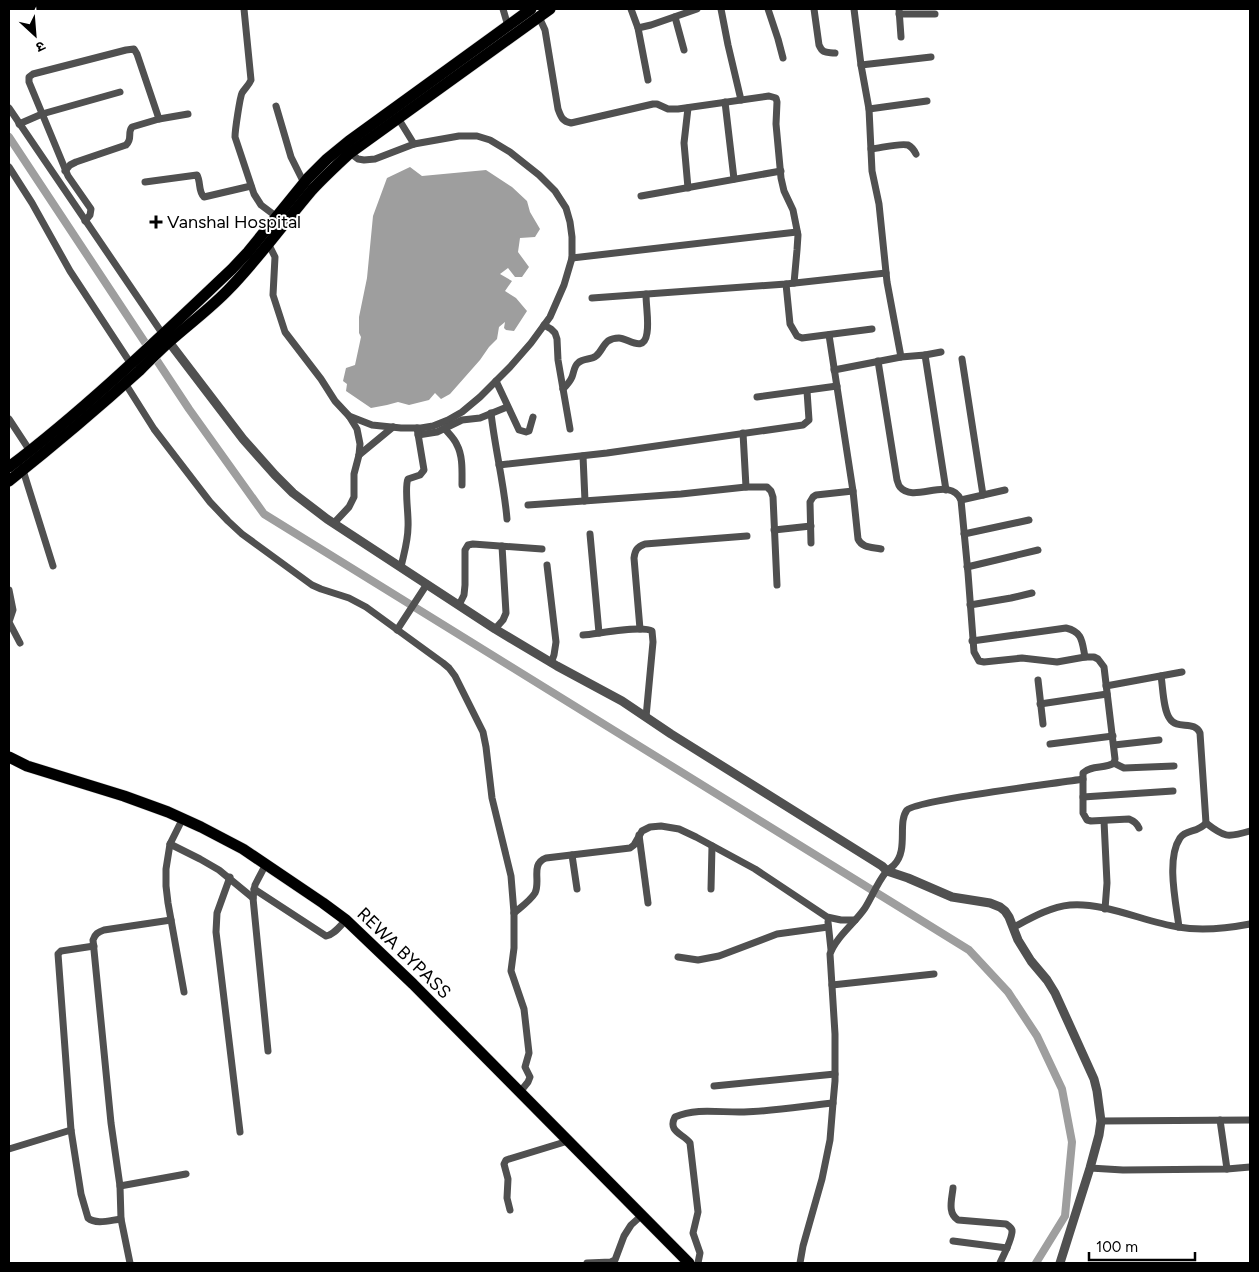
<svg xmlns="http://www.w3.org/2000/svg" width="1259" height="1272" viewBox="0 0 1259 1272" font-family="Figtree,'Noto Sans Devanagari',sans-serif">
  <rect width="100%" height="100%" fill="#fff"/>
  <path fill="#9e9e9e" d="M410,167l12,9 64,-6 26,17 15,14 3,11 10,17 -5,8 -15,1 -2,14 11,15 -7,10h-7l-7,-9 -8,6 12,7 -7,10 11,7 11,13 -13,20 -8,-1 -2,-2 1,-6 -6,5 -2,12 -8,8 -9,13 -30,34 -9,5 -6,-6 -6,7 -20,5 -11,-3 -11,3 -16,3 -25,-17 1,-7 -4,-3 3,-13 9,-3 6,-28 -2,-4v-16l8,-39 6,-62 14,-38z"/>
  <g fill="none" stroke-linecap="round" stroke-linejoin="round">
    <path stroke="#9e9e9e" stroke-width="8" d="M9,137l180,272 75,105 705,436 39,42 29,44 25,53 10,53 -7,74 -29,47"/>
    <defs>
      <g id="primary">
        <path d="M9,467c79,-60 151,-130 223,-198l16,-17 60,-74 19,-19 22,-18 182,-132"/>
        <path d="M9,481c44,-35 88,-72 130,-110 10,-10 20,-20 30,-29 20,-18 42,-34 60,-53 30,-31 55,-66 83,-99 12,-13 25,-25 38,-37l200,-144"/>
      </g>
      <path id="trunk" d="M9,757l18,9 97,30 44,16 33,15 42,22 80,54 23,17 67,64 276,279"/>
    </defs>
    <use href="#primary" stroke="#dbdbdb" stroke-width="12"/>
    <use href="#trunk" stroke="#dbdbdb" stroke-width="12"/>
    <g stroke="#505050" stroke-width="7">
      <path d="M244,9l7,71c-2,5 -6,8 -9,13 -2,4 -7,37 -7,44l19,57 7,11 16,12"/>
      <path d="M503,9l5,17"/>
      <path d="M631,9l7,19 10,52"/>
      <path d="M721,9l7,36 13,55"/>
      <path d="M768,9l10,30 5,19"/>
      <path d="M814,9l5,36c4,9 7,7 16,8"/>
      <path d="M854,9l7,56 8,44 3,62 7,33 8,78 14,75 24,-2 21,135"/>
      <path d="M899,9l2,28"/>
      <path d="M899,14h36"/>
      <path d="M539,17l6,13 13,79c3,8 4,12 13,14l82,-19h4l11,5h10l91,-13 7,2 1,4 -1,22 5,54 3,13 9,19 5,25 -1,15 -3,33"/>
      <path d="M675,17l9,33"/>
      <path d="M638,28l13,-3 46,-16"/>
      <path d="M861,65l70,-8"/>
      <path d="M725,102l9,77"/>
      <path d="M276,106l15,51 13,26"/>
      <path d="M9,108l155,228"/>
      <path d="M688,108l-4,35 4,45"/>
      <path d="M869,109l58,-8"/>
      <path d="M398,118l16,26"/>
      <path d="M19,124l23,-10 78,-22"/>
      <path d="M871,149c10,-1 28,-6 37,-4 4,2 6,5 8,9"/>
      <path d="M9,167l23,36 38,68 61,93"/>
      <path d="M65,171l5,-6 6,-3 50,-17c7,-6 1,-12 6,-18l27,-8 29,-5"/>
      <path d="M145,182l52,-7c4,7 1,17 7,22l47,-11"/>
      <path d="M641,196l140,-25"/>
      <path d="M85,221l5,-6 1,-6 -23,-33 -39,-94v-5l4,-3 93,-24 8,-1 3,5 22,65"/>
      <path d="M269,245l6,12 -2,38 12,37 36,47 14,22 14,15 23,9 29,3h20l12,-2 15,-6 14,-8 18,-15 30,-30 21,-24 19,-26 14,-32 8,-27v-21l-2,-15 -4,-14 -11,-17 -16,-16 -29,-23 -20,-12 -13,-4h-18l-45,8 -39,15 -11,1 -6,-1 -8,-6"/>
      <path d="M572,258l225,-26"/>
      <path d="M786,284l4,40 7,12 5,2 70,-9"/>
      <path d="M592,298l194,-14 100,-11"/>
      <path d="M544,325l7,4 4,4 2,6 1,21 12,69"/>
      <path d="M829,335l24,156 5,48c4,9 14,8 23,10"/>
      <path d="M925,355l16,-3"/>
      <path d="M962,359l21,136"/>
      <path d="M878,361l19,119c1,2 1,5 3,7 14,17 50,-12 61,13l7,73 6,79 5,9 5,1 38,-4 35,4 28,-5h9l4,2 6,8 11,92 -1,4c-9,6 -23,2 -31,10v40l4,7 4,1 38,-2c5,2 8,4 10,9"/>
      <path d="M834,370l67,-13"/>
      <path d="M496,381l23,49 7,2 3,-1 4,-14"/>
      <path d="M125,383l29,46 56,73 18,19 14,13 70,51 9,4 28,9 17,9 77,56 6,5 6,8 28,56 3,15 6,51 19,78 3,37v35l-3,23 13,38 5,44 -4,14 5,10 -2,5 -8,10"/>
      <path d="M563,389c4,-4 7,-7 9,-12 2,-5 2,-11 6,-14 5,-5 13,-3 18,-7 5,-4 7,-11 12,-15 3,-2 8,-3 11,-3 9,0 25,16 28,-5 2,-11 -1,-27 -1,-39"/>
      <path d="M757,397l80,-11"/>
      <path d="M491,413c4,36 13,70 16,106"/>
      <path d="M9,419l21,32"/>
      <path d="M445,429c4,5 9,9 12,16 6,11 5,27 5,40"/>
      <path d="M743,433l3,54"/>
      <path d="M418,435l19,-3 25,-12 18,-2 27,-11"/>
      <path d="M359,455l34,-28"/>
      <path d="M583,456l2,45"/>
      <path d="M499,465l108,-12 196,-28 6,-5 -2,-29"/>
      <path d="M22,467l31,99"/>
      <path d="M961,500l44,-10"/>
      <path d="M528,505l153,-11 65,-7h21l4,4 2,6 4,88"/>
      <path d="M334,523l15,-16 5,-10v-23l5,-19 1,-11 -3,-15 -8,-13"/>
      <path d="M774,530l37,-4"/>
      <path d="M590,534l9,99"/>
      <path d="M964,534l65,-14"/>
      <path d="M811,543l-1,-41 3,-5 3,-2 37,-4"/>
      <path d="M547,565l9,77 -2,13 -3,8"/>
      <path d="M401,567c3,-14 7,-26 7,-40 1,-12 -4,-40 0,-48l12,-4 4,-5 -7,-42"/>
      <path d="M967,567l71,-17"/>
      <path d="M9,590l4,20 -4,12 11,21"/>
      <path d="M459,605l5,-10 1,-10v-35l3,-5 5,-1 69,5"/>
      <path d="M970,605l41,-7 21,-5"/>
      <path d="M495,629l8,-9 3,-7 -4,-67"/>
      <path d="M640,629l-6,-71c1,-8 3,-11 11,-14l102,-8"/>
      <path d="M397,630l30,-46"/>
      <path d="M583,635c14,-1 59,-10 69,-4l1,11 -7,75"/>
      <path d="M972,641l94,-13c17,4 16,14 19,29"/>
      <path d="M1161,676c2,11 2,34 9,43 7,11 25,1 30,14l6,90c-8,10 -20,6 -26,15 -14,21 -4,65 -1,89"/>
      <path d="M1038,680l5,44"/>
      <path d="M1106,686l76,-14"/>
      <path d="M1040,704l67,-10"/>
      <path d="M1050,744l63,-8"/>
      <path d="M1114,745l45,-5"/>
      <path d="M1114,763l10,5 50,-2"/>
      <path d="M1083,797l90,-6"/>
      <path d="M183,818l-13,26 -4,25v17l2,17 16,89"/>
      <path d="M1104,821l3,62 -2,26"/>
      <path d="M1206,823c18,14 21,15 44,8"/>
      <path d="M639,835l9,68"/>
      <path d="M170,844l30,15 19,11 34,28"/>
      <path d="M572,855l5,34"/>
      <path d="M266,864l-11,21 -2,13 15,153"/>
      <path d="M230,877l-13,36 -1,19 24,200"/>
      <path d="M254,889l72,47c8,-1 14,-10 20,-16"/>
      <path d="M711,889l1,-43"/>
      <path d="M514,913c7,-6 16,-12 21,-20 6,-12 -5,-29 11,-35l84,-10 4,-3 8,-14 8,-4 11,-1 18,3 17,8 59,32 72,48 14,3h14"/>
      <path d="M828,922l3,28"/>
      <path d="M1014,927c17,-9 36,-20 56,-22 34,-3 75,17 108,22 22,4 51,1 72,-3"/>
      <path d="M94,946l-33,5 -3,3 13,176 10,64 7,24c8,7 23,2 33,1"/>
      <path d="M678,957l20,3 21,-4 58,-22 51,-7"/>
      <path d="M832,985l102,-11"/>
      <path d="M714,1086l121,-12"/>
      <path d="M1220,1120l7,49"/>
      <path d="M1101,1121l149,-1"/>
      <path d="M9,1149l62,-19"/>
      <path d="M1090,1168l33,2 104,-1 23,-2"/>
      <path d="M120,1186l66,-12"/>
      <path d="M953,1188c-1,11 -6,25 5,32l48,4c3,2 5,3 6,6 1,8 -9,26 -12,33"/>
      <path d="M510,1210l-3,-12 1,-19 -4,-15 2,-4 62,-19"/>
      <path d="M953,1241l54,7"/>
      <path d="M130,1263l-9,-44 -1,-33 -9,-63 -18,-183c2,-6 5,-8 11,-10l67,-10"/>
      <path d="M587,1263l24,-1 4,-2 9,-24 7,-11 10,-9"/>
      <path d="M698,1263l2,-10 -7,-20 5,-21 -8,-69c-6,-9 -23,-11 -15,-26 22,-10 47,-4 69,-5 30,-1 60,-6 89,-9"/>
      <path d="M800,1263l3,-17 19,-67 8,-39 3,-37 2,-22v-47l-5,-80c6,-17 25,-31 35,-46 7,-11 12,-25 21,-36 2,-3 6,-5 8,-7 15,-15 3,-42 13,-55 9,-10 153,-27 176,-31"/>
    </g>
    <path stroke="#505050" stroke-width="9" d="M169,342l74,97 32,36 18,18 34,26 168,110 62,37 65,35 49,33 211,132 5,5 21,7 44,19 38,6 10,4 5,4 4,6 9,23 13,21 16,19 8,13 39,86 3,12 4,30 -2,14 -9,33 -30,95"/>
    <use href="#primary" stroke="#000" stroke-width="11"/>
    <use href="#trunk" stroke="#000" stroke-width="11"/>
  </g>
  <path fill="#000" stroke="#fff" stroke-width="2" d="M153.5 214.5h5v5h5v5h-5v5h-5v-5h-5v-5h5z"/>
  <g text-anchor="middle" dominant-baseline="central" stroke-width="4" stroke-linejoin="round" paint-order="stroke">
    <g font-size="18" fill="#000" stroke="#fff" text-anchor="start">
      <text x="167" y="222">Vanshal Hospital</text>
    </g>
    <g font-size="18" fill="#000" stroke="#fff">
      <text transform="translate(404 953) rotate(44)">REWA BYPASS</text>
    </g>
  </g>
  <rect width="1259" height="1272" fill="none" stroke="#000000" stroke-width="20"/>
  <g transform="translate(35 35) rotate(154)" stroke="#ffffff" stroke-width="4" paint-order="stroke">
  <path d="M0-4L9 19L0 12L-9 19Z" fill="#000000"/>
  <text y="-8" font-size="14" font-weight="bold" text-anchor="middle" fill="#000000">उ</text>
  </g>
  <path d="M1089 1252v8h106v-8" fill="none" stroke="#000000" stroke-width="2.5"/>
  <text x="1096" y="1252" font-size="15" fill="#000000" stroke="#ffffff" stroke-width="4" paint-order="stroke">100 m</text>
</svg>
